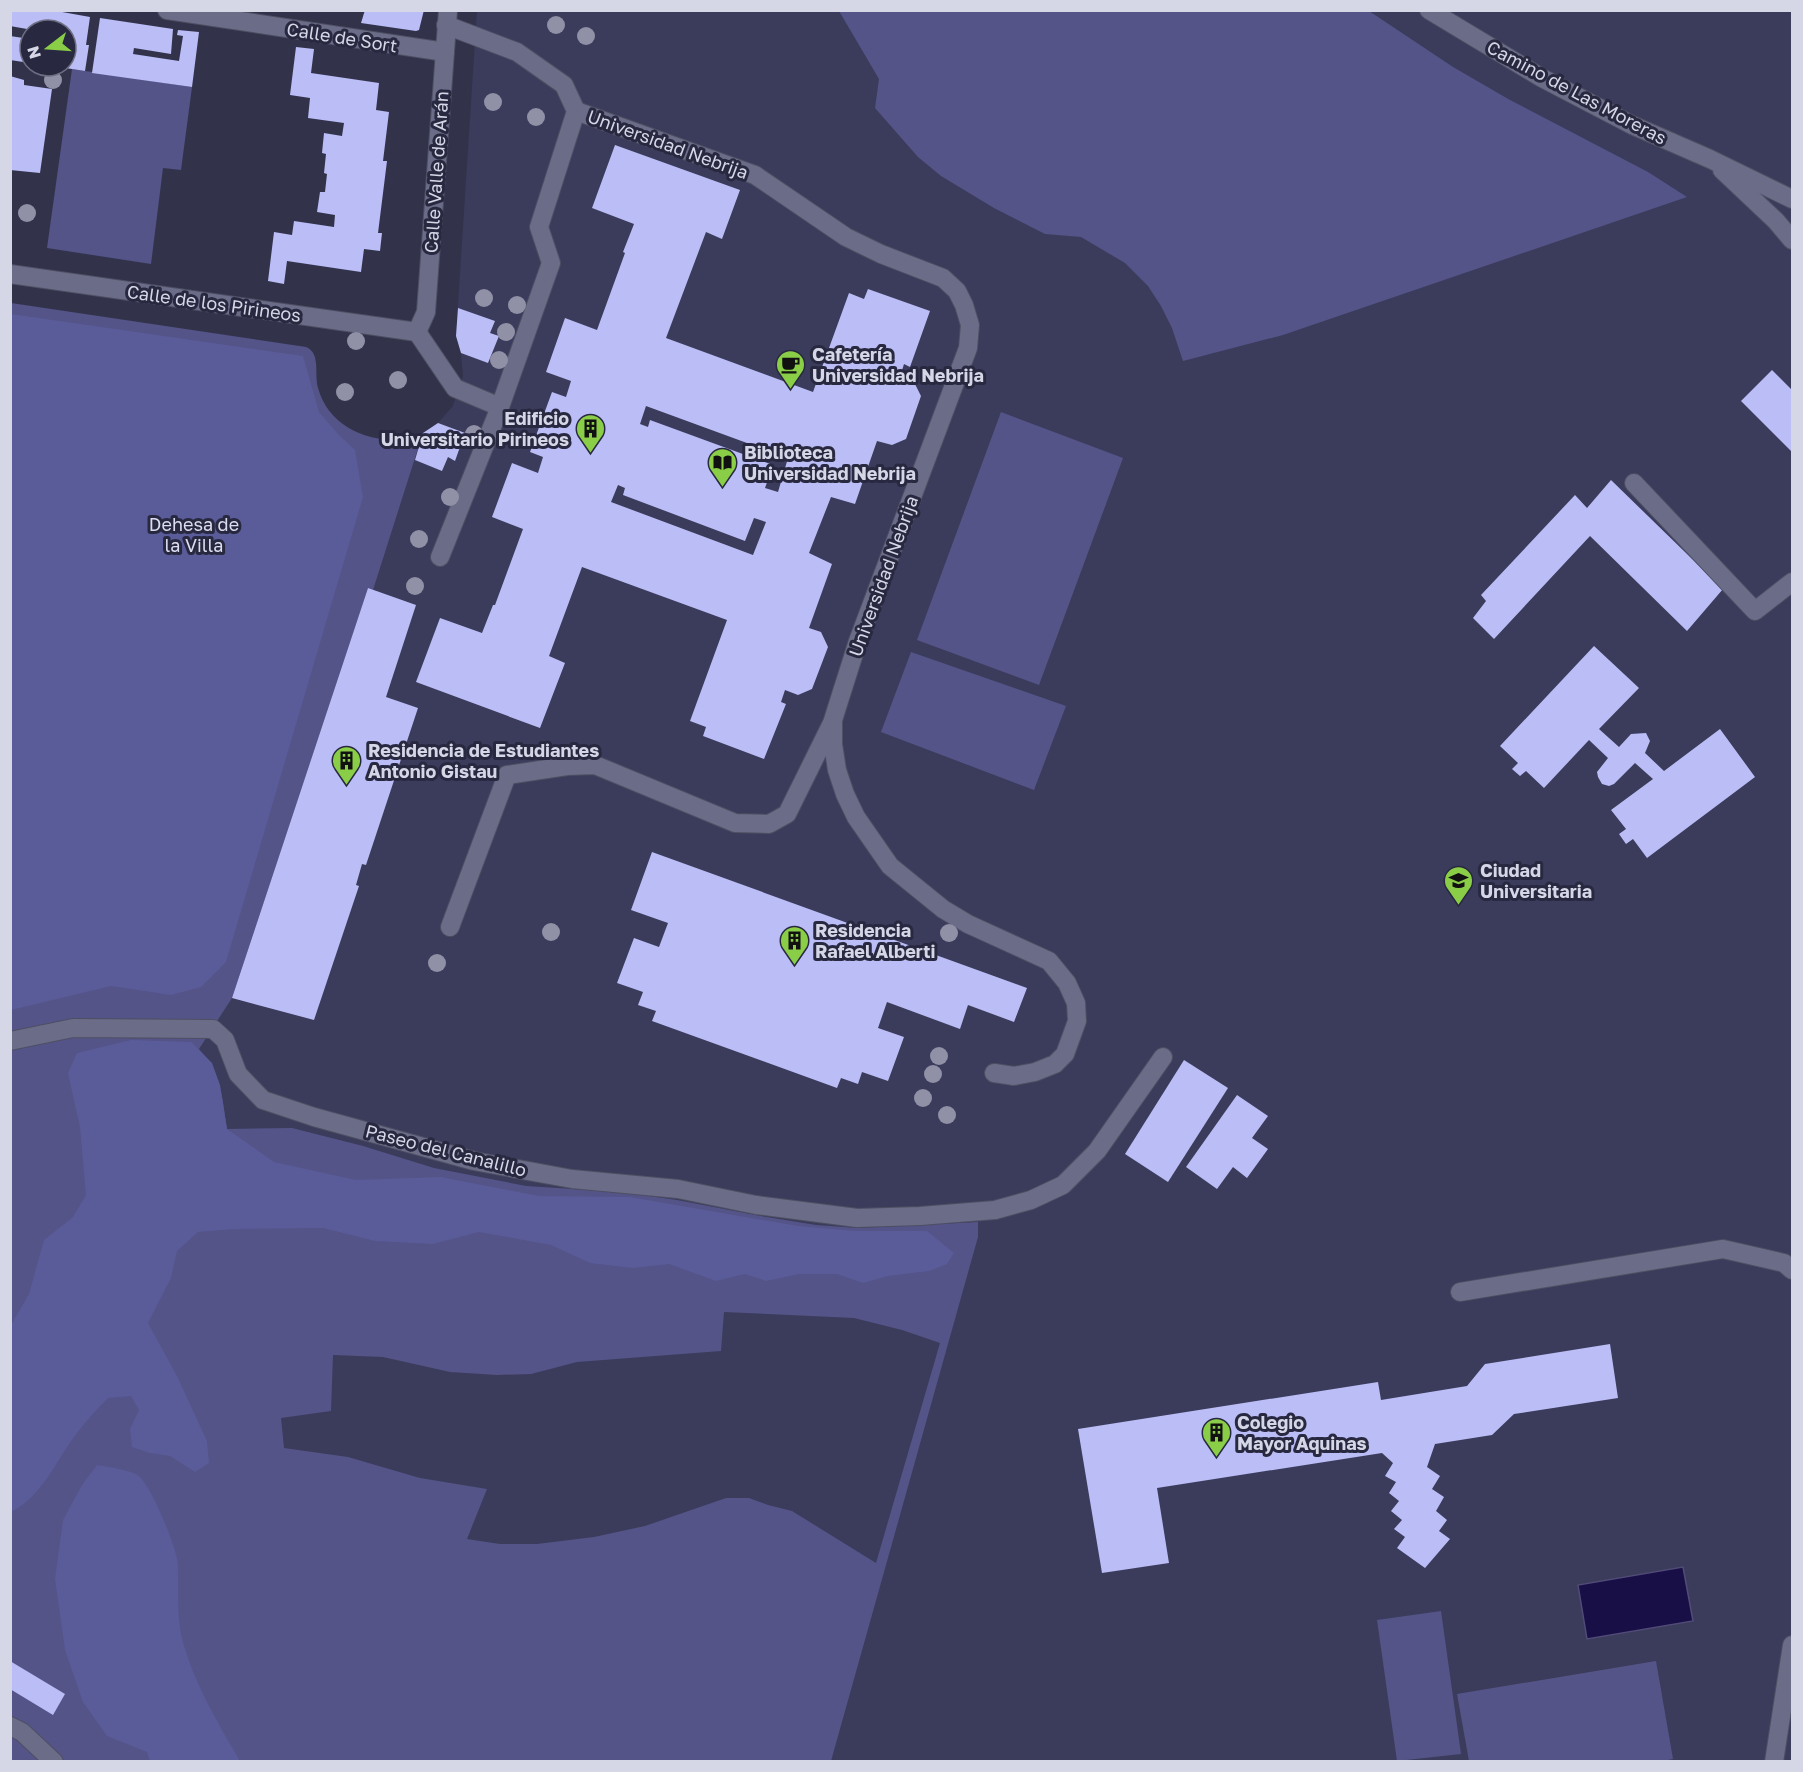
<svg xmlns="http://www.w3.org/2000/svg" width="1803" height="1772" viewBox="0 0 1803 1772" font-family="'Golos Text',sans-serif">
  <rect width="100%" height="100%" fill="#32334b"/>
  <path fill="#3b3c5b" d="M477,11h1315v1750h-1717l-65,-700 358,-473 5,1 50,-156 15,-10 15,-17 10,-30 -2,-23 -5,-17z"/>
  <g fill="#545488" fill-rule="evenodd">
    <path d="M839,11h530l84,56 57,33 138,72 39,25 -404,138 -100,26 -11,-33 -11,-22 -13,-20 -23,-23 -44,-26 -36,-3 -51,-26 -53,-32 -23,-19 -43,-49 4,-29z"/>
    <path d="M72,69l120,18 -11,83 -18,-2 -12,96 -104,-16z"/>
    <path d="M11,303l295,44c15,6 8,27 12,41 10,36 44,52 78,52 9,0 19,-4 27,-7l-50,157 -5,-2 -136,410 -33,51c23,25 23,48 28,80l65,-1 71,18 71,22 92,18 95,6 56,8 84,16 55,9 42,3 120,-6v15l-147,524 -820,1zM724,1312l130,6 48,12 38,13 -64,220 -84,-52 -24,-6 -19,-7h-23l-81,28 -51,11 -57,7h-37l-33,-5 20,-50 -67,-11 -72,-21 -64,-9 -3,-30 50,-7 2,-56 50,2 67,15 47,3 34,-1 46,-12 144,-11z"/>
    <path d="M1001,412l122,46 -84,227 -122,-45z"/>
    <path d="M911,652l155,54 -32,84 -153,-58z"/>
    <path d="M1441,1611l20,143 -64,7 -20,-141z"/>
    <path d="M1656,1661l17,98 -16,3 -188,-1 -12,-67z"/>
  </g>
  <g fill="#5a5b99">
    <path d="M11,314l292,42 16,56 19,22 17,16 8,47 -137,465 -25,25 -30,8 -60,-9 -100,24z"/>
    <path d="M131,1040l60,2 21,21 8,22 7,44 47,33 82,18 85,-3 98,19 91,1 168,29 58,5h71l27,22 -7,11 -18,7 -41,5 -25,7 -26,-9h-38l-33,7 -21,-7 -29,7 -47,-17 -36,4 -43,-5 -39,-18 -72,-13 -46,12 -58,-3 -52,-13 -89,1 -36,3 -21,19 -6,27 -23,45 30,55 29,63 2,22 -14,9 -25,-16 -20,-3 -18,-6 -2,-18 9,-19 -8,-14 -23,2c-11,11 -22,23 -31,35 -21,27 -34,63 -66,79v-187l18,-31 15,-54 29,-23 13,-22 -6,-68 -12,-54 9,-20z"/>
    <path d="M97,1465c11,2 36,5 43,12 13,13 37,71 38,88 1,26 -2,51 5,77 12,43 35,81 57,119h-90l-3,-9 -40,-16 -24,-34 -18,-52 -10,-71 8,-59 19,-35z"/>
  </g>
  <path fill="#180f47" stroke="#514b77" stroke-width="1.5" d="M1683,1567l10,54 -106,18 -9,-54z"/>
  <g fill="#bbbdf6" fill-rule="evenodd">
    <path d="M10,10h41l39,7 -4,28h3l-4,26 -26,-4 7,-1v-36h-36v4h-3v-5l-17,-3z"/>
    <path d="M365,10h59l-5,20 -3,1 -55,-8z"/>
    <path d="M100,18l73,11 -2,25 -37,-6 -1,6 46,7 4,-25 -6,-1 1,-5 21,2 -7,55 -100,-14z"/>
    <path d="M10,36l20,3v24l-20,-3z"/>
    <path d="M296,47l18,2 -3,24 68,10 -3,27 13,2 -6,49h4l-9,72h4l-2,18 -16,-2 -3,23 -74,-11 -3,23 -16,-3 6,-49 18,3 2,-14 40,6 1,-12 -18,-3 3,-20h5l2,-18 -3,-1 2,-19 -4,-1 2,-20 18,3 2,-13 -36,-5 2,-20 -20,-3z"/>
    <path d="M10,76l14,4v5l28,4 -12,84 -30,-3z"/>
    <path d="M615,145l125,45 -18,49 -16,-7 -40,106 147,54 36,-99 15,6 4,-10 62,22 -20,56 -6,-3 -4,13 14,5 7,14 -15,43 -14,6 -15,-4 -22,63 -24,-7 -22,56 23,11 -23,64 12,4 7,15 -16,42 -14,6 -13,-5 -4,12 5,2 -22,55 -61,-23 3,-9 -16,-6 37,-101 -145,-53 -33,89 16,7 -25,65 -124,-46 24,-64 42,15 11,-28h2l28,-76 -31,-12 20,-54 26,10 5,-16 -13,-5 22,-60 14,5 5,-16 -25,-9 19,-54 32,12 28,-77 -2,-1 11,-28 -42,-16zM646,406l142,52 -10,34 -13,-4 8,-23 -123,-45 -2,7 -8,-3zM618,485l7,3 -2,7 122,46 9,-23 12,4 -13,33 -142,-53z"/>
    <path d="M458,308l37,13 -5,12 9,3 -11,27 -27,-10 -5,-17z"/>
    <path d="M1772,370l20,20v62l-51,-51z"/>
    <path d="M438,423l27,10 -10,28 -7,-4 -6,14 -27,-11 8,-27z"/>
    <path d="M1611,480l112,109 -36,42 -97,-95 -96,103 -21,-21 13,-17 -5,-6 94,-100 12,13z"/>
    <path d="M368,588l48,17 -30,92 32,11 -52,157 -4,-1 -6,21 3,1 -45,134 -82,-22z"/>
    <path d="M1594,646l45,42 -40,41 20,18 12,-13 15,-1 4,8 -5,12 19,18 56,-42 35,48 -108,81 -14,-19 -7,5 -7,-10 7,-5 -15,-19 42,-31 -18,-16 -21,21 -5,2 -7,-2 -4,-7 -1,-5 11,-14 -19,-18 -45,48 -18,-17 -6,5 -8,-7 6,-6 -18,-17z"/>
    <path d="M652,852l375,136 -13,34 -46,-17 -8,24 -73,-27 -9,26 26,9 -16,44 -26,-9 -4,12 -17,-6 -4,10 -185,-67 4,-10 -18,-6 5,-13 -26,-9 17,-45 25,9 9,-24 -37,-13z"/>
    <path d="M1184,1060l44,28 -60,94 -43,-28z"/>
    <path d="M1237,1095l31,21 -16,22 16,11 -21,29 -14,-11 -16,22 -31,-22z"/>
    <path d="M1610,1344l8,54 -104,16 -22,21 -57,9 -8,23 13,9 -8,13 12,8 -8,14 11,9 -8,11 11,8 -25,29 -28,-20 8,-11 -11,-8 8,-9 -11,-9 8,-10 -10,-8 7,-11 -11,-6 8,-13 -11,-10 -225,35 12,75 -67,10 -24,-144 300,-47 3,18 86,-14 18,-22z"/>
    <path d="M10,1661l55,33 -12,21 -43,-26z"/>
  </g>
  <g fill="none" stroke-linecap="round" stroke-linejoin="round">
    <defs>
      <g id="minor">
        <path d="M167,10l278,42"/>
        <path d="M1429,10l113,68 90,47 78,34 82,40"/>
        <path d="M576,111l179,64 91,62 35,17 62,24 14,13 7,14 6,20 -2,23 -110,293 -25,79v24l4,26 8,24 11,23 34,49 53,43 25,15 81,37 18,22 9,20 1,18 -12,33 -10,10 -20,8 -21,4 -20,-3"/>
        <path d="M1722,170l54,51 16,19"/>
        <path d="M10,274l407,58"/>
        <path d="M417,332l9,-20 22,-302"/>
        <path d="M417,332l38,56 45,19"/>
        <path d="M1634,483l121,128 37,-29"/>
        <path d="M440,557l60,-150 51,-144 -12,-36 37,-116 -12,-26 -47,-33 -71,-27"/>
        <path d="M450,927l57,-152 60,-9 28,-1 140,58 34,1 18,-10 45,-91"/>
        <path d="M10,1041l63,-13 140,1 12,11 13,34 25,26 51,17 160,44 98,18 106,10 78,16 101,13 63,-2 75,-6 36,-10 32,-15 34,-34 66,-94"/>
        <path d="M1460,1292l263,-43 61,14 8,7"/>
        <path d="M10,1726l12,6 32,30"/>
        <path d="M1774,1762l18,-117"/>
      </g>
    </defs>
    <use href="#minor" stroke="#4e4f63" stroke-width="20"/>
    <use href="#minor" stroke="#6b6d88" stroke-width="18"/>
  </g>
  <g fill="#9090a6">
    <circle cx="556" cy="25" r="9"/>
    <circle cx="586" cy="36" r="9"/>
    <circle cx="53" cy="80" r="9"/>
    <circle cx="493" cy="102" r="9"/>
    <circle cx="536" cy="117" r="9"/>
    <circle cx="27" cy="213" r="9"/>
    <circle cx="484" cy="298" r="9"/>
    <circle cx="517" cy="305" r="9"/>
    <circle cx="506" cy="332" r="9"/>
    <circle cx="356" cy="341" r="9"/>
    <circle cx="499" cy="360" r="9"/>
    <circle cx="398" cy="380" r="9"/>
    <circle cx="345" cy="392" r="9"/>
    <circle cx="474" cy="434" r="9"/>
    <circle cx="450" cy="497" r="9"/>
    <circle cx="419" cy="539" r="9"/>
    <circle cx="415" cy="586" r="9"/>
    <circle cx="551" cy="932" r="9"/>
    <circle cx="949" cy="933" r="9"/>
    <circle cx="437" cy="963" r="9"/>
    <circle cx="939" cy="1056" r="9"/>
    <circle cx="933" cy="1074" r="9"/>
    <circle cx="923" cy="1098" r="9"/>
    <circle cx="947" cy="1115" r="9"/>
  </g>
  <defs>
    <symbol id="cafe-pin" viewBox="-11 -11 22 30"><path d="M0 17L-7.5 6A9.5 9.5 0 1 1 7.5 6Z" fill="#8ace47" stroke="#282940"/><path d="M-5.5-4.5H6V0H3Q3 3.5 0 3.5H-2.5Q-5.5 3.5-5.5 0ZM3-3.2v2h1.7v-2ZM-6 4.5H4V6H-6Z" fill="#111"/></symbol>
    <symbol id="building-pin" viewBox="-11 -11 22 30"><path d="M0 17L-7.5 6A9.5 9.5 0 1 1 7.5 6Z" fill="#8ace47" stroke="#282940"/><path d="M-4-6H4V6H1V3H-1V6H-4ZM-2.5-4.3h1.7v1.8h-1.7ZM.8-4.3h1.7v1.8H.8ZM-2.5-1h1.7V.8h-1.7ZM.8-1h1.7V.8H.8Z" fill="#111"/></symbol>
    <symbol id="library-pin" viewBox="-11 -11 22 30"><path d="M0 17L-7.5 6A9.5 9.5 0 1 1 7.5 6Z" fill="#8ace47" stroke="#282940"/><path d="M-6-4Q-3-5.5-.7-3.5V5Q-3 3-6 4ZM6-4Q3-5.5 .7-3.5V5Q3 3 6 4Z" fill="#111"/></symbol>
    <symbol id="university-pin" viewBox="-11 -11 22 30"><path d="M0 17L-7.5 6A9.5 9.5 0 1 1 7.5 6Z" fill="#8ace47" stroke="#282940"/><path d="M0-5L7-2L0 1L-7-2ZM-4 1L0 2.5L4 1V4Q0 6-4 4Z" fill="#111"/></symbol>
  </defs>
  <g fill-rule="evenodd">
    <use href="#cafe-pin" x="774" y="348" width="33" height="45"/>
    <use href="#building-pin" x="574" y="412" width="33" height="45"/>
    <use href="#library-pin" x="706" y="446" width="33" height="45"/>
    <use href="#building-pin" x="330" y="744" width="33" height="45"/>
    <use href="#university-pin" x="1442" y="864" width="33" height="45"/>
    <use href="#building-pin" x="778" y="924" width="33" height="45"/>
    <use href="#building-pin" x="1200" y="1416" width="33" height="45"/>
  </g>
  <g text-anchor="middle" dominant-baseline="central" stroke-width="6" stroke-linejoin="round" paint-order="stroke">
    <g font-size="18" fill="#d5d6e6" stroke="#282940">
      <text transform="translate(342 37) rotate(9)">Calle de Sort</text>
      <text transform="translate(1577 92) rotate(28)">Camino de Las Moreras</text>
      <text transform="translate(668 144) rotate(20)">Universidad Nebrija</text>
      <text transform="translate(436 172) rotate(-86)">Calle Valle de Arán</text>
      <text transform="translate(214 303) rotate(8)">Calle de los Pirineos</text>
      <text transform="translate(883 576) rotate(-70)">Universidad Nebrija</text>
      <text transform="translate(446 1150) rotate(14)">Paseo del Canalillo</text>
    </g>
    <g font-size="18" font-weight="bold" fill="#d5d6e6" stroke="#282940" text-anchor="start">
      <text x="812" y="354">Cafetería<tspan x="812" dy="21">Universidad Nebrija</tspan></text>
      <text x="569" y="418" text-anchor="end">Edificio<tspan x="569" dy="21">Universitario Pirineos</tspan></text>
      <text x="744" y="452">Biblioteca<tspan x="744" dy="21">Universidad Nebrija</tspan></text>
      <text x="368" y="750">Residencia de Estudiantes<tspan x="368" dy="21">Antonio Gistau</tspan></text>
      <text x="1480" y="870">Ciudad<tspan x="1480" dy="21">Universitaria</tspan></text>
      <text x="815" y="930">Residencia<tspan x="815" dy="21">Rafael Alberti</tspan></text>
      <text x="1237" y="1422">Colegio<tspan x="1237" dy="21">Mayor Aquinas</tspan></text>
    </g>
    <g font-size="18" fill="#dcddf0" stroke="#282940">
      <text x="194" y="524">Dehesa de<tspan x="194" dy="21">la Villa</tspan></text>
    </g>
  </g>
  <rect width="1803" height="1772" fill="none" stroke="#d5d6e6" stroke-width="24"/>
  <g transform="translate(48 48) rotate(253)"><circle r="28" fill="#282940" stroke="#6d6e82" stroke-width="1.5"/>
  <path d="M0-4.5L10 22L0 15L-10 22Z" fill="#8ace47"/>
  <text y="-9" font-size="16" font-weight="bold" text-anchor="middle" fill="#d5d6e6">N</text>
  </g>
</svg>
